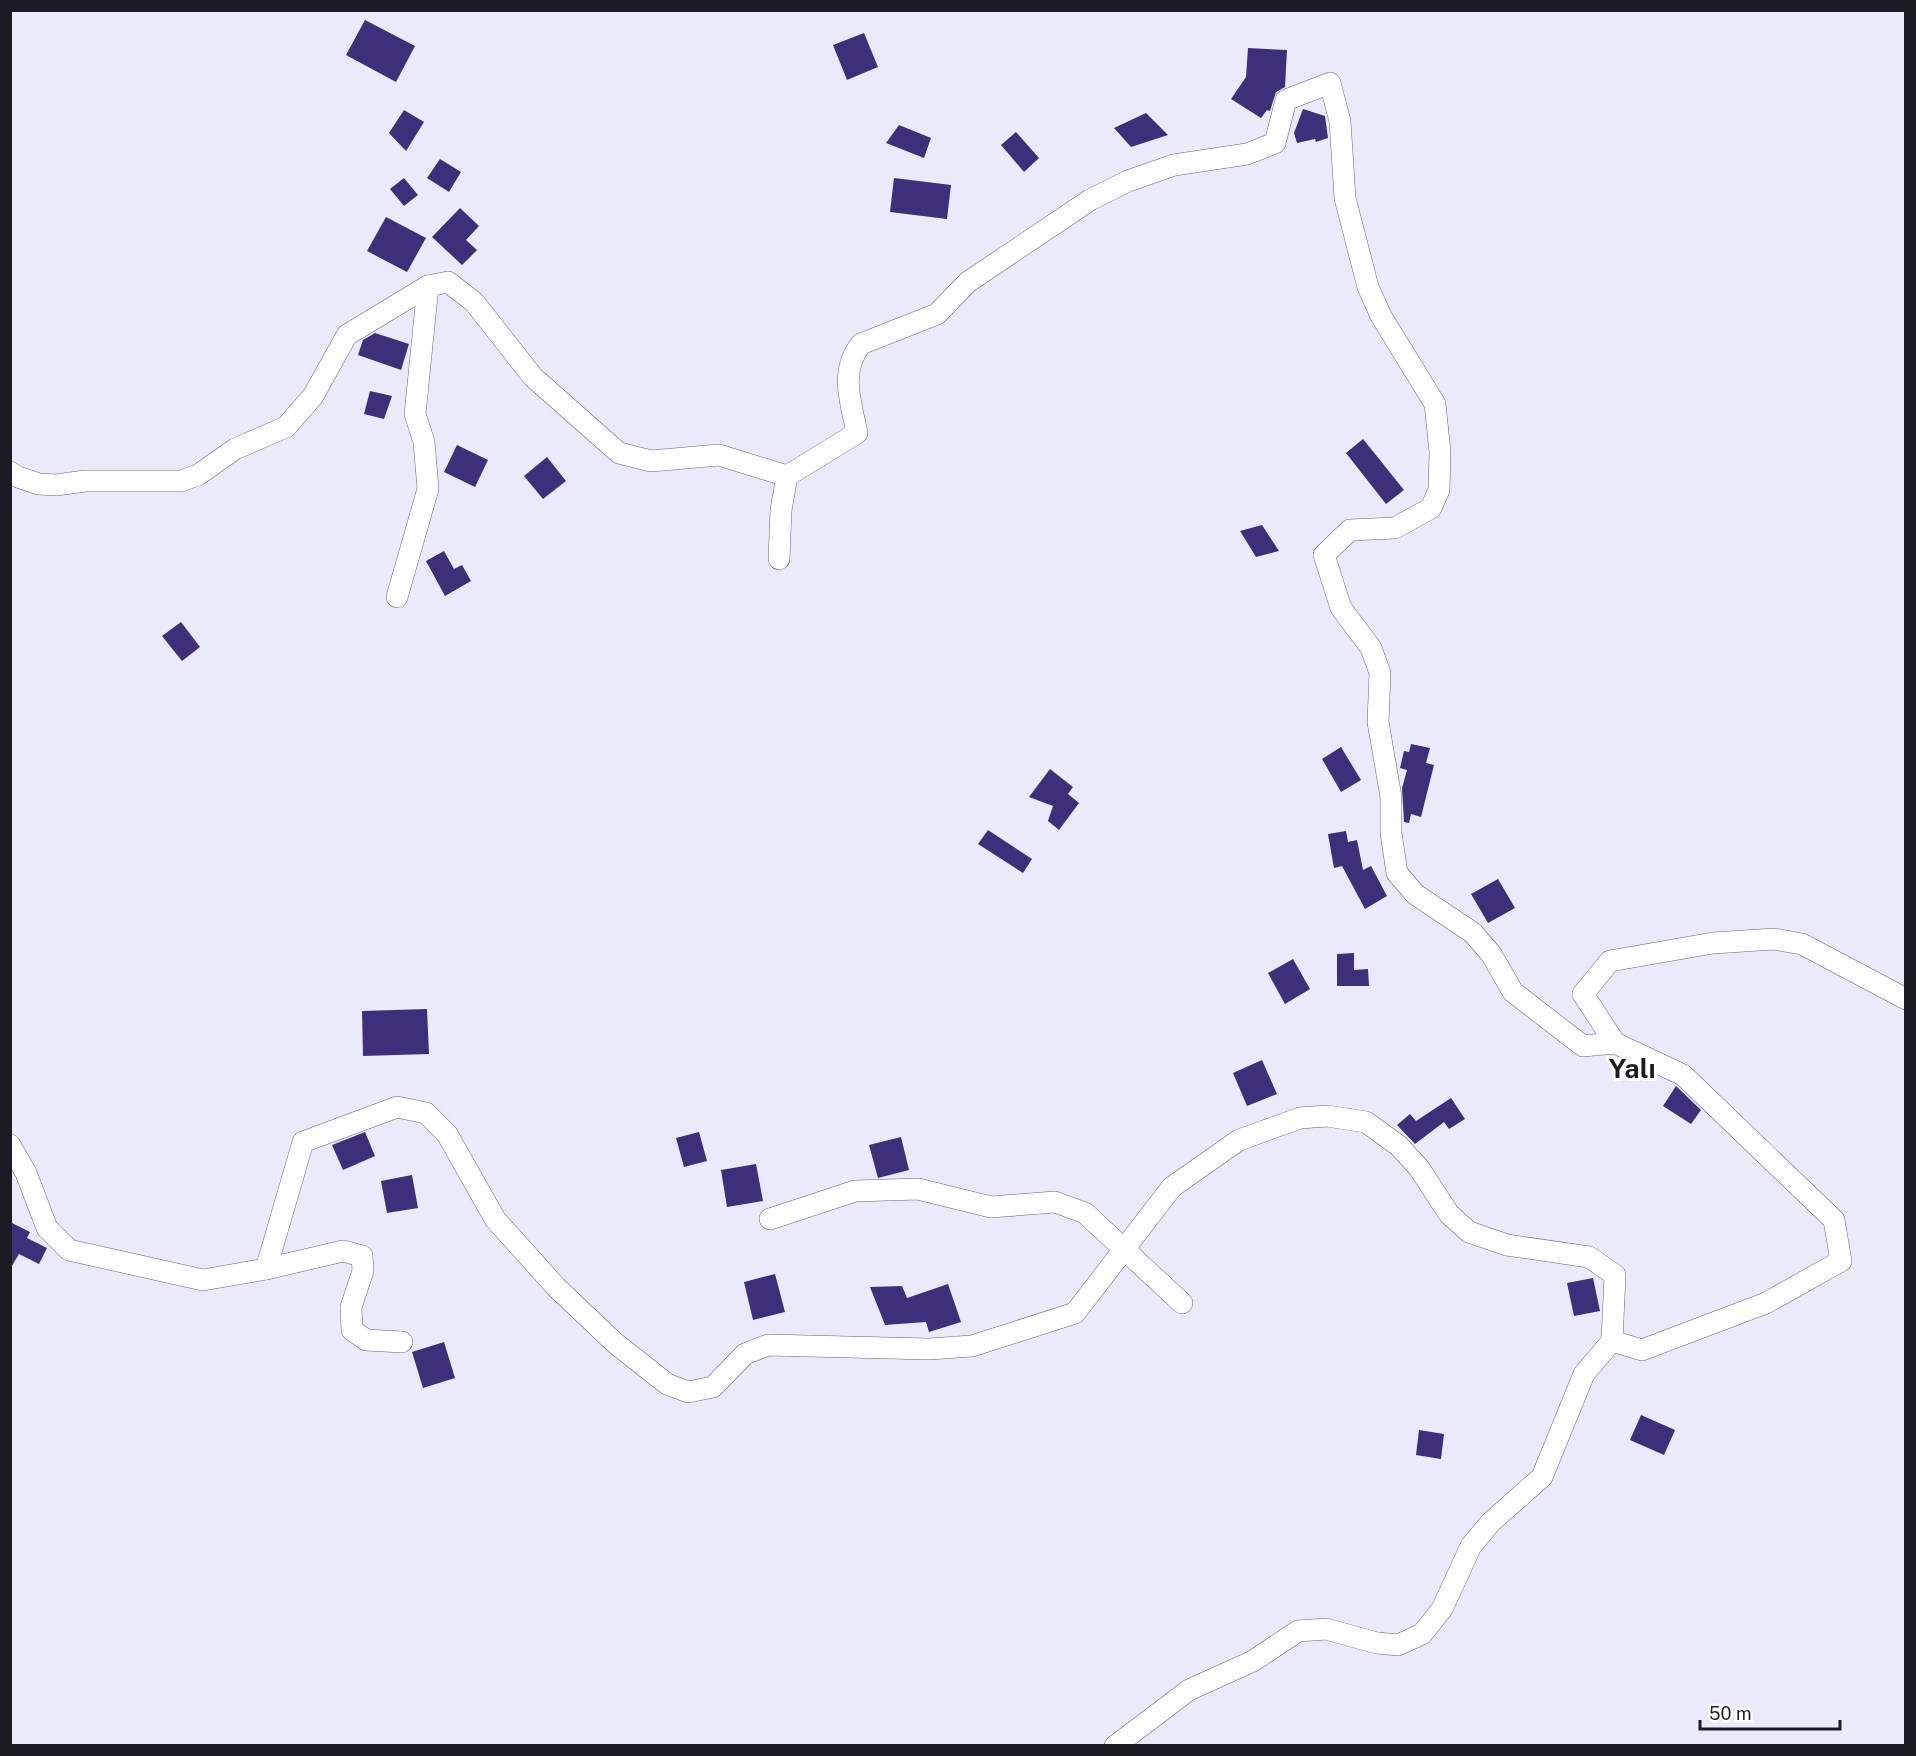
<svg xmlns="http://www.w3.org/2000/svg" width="1916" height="1756" viewBox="0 0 1916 1756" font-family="'Public Sans',sans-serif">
  <rect width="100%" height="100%" fill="#eaeafb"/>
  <g fill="#3d2f79">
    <path d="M365,20l50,26 -19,36 -50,-27z"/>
    <path d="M864,33l14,34 -31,13 -14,-35z"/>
    <path d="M1248,48l39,2 -2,37 -9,5 -6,19 -3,-1 -6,8 -30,-19 15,-22z"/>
    <path d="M1303,109l22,7 3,22 -12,4 -1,-3 -18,4 -3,-10z"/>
    <path d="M404,110l20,12 -18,29 -17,-18z"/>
    <path d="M1146,113l22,22 -37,12 -17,-19z"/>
    <path d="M899,125l32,13 -7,20 -38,-15z"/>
    <path d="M1016,132l23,26 -15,14 -23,-27z"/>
    <path d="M440,159l21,13 -12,20 -22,-14z"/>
    <path d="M404,178l14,17 -14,11 -14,-17z"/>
    <path d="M894,178l57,7 -4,34 -57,-7z"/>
    <path d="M460,208l19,18 -13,14 11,10 -15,15 -30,-28z"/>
    <path d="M386,217l40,21 -19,34 -40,-21z"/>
    <path d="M375,333l34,11 -8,26 -43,-15 5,-15z"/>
    <path d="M370,391l22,5 -8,23 -20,-5z"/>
    <path d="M1363,439l41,51 -18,14 -40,-51z"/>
    <path d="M457,445l31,15 -13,27 -31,-15z"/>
    <path d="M547,457l19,24 -23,18 -19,-23z"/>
    <path d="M1262,525l17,26 -23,6 -16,-26z"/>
    <path d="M444,551l10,18 8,-4 9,16 -26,15 -19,-35z"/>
    <path d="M181,622l19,25 -18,14 -20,-25z"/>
    <path d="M1411,744l19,4 -4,15 8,2 -13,52 -10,-3 -2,9 -5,-1 -2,-34 5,-18 -7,-2 4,-17 5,1z"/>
    <path d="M1341,747l20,33 -20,12 -19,-33z"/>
    <path d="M1050,769l23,18 -5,7 11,9 -20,27 -11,-9 5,-15 -24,-9z"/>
    <path d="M988,830l44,29 -9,14 -45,-29z"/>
    <path d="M1346,831l2,11 9,-2 6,30 8,-4 16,30 -22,13 -23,-43 -8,2 -6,-34z"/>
    <path d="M1498,879l17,29 -27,15 -17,-29z"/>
    <path d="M1354,953v17l14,-1 1,17h-32v-32z"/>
    <path d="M1293,959l17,30 -25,15 -17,-31z"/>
    <path d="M427,1009l2,45 -66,2 -1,-45z"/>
    <path d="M1262,1060l15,34 -30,12 -14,-33z"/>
    <path d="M1676,1086l25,24 -10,14 -28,-18z"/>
    <path d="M1451,1098l14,21 -16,10 -5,-7 -29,22 -18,-19 13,-11 6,7z"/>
    <path d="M365,1132l10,24 -32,14 -11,-25z"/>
    <path d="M699,1132l8,29 -23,6 -8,-29z"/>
    <path d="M901,1137l8,33 -31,8 -9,-33z"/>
    <path d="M756,1164l7,37 -36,6 -6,-37z"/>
    <path d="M412,1175l6,33 -31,5 -6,-32z"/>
    <path d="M10,1222l20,10 -3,6 20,10 -8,16 -20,-10 -9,15z"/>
    <path d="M775,1274l10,38 -32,8 -9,-38z"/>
    <path d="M1593,1278l7,33 -26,5 -7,-33z"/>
    <path d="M948,1284l13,38 -32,10 -3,-10 -41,3 -15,-38 32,-1 5,12z"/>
    <path d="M444,1342l11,36 -32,10 -11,-36z"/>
    <path d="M1641,1415l34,15 -11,25 -34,-15z"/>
    <path d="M1419,1430l25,4 -3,25 -25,-4z"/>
  </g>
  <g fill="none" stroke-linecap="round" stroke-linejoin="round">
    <defs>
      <g id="minor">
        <path d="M10,472l8,5 21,7 17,1 29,-4h96l17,-6 37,-26 51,-22 27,-31 34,-61 81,-49 20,-4 26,20 59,75 86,76 32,8 68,-6 68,21 70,-43c-6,-31 -18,-61 4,-89l76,-30 31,-32 122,-82 38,-19 46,-16 73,-11 28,-11 11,-43 44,-17 10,38 5,77 23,89 13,29 54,88 5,48 -1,38 -8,18 -36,20 -45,2 -26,25 17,53 30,40 9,25 -2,49 13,75v36l6,40 18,21 58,39 18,21 22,38 70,54 32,-3 68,32 151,145 7,41 -75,42 -124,47 -30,-9"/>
        <path d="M779,559l2,-49 6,-34"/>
        <path d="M397,597l31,-108 -4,-47 -9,-28 13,-128"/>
        <path d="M1615,1043l-32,-49 27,-33 103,-18 61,-4 28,5 104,55"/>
        <path d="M10,1145l16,28 21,55 22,22 134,30 63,-11 77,-18 19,5 1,15 -12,36 1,23 14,10 36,2"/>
        <path d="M770,1219l85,-28 63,-2 73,18 64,-5 30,11 97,90"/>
        <path d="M266,1269l37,-127 94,-35 29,6 21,21 48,85 61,68 59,56 52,41 21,8 25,-5 32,-33 23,-9 161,4 43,-3 103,-33 97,-126 67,-47 61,-22 27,-2 39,6 33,24 20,22 30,46 20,18 38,13 82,12 26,18 -3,66 -28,33 -42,103 -51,45 -20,24 -29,63 -20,25 -24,11 -21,-2 -51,-14 -28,2 -45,30 -64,29 -74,56"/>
      </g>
    </defs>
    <use href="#minor" stroke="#656477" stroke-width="22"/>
    <use href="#minor" stroke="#fff" stroke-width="21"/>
  </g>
  <g text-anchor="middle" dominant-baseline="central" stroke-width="6" stroke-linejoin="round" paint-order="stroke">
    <g font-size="27" font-weight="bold" fill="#1c1b23" stroke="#fff">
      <text x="1632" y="1068">Yalı</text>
    </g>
  </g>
  <rect width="1916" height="1756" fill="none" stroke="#1c1b23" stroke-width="24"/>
  <path d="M1700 1720v9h140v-9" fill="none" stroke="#1c1b23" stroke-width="3"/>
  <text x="1709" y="1720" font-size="18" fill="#1c1b23" stroke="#ffffff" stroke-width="4.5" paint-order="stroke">50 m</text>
</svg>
